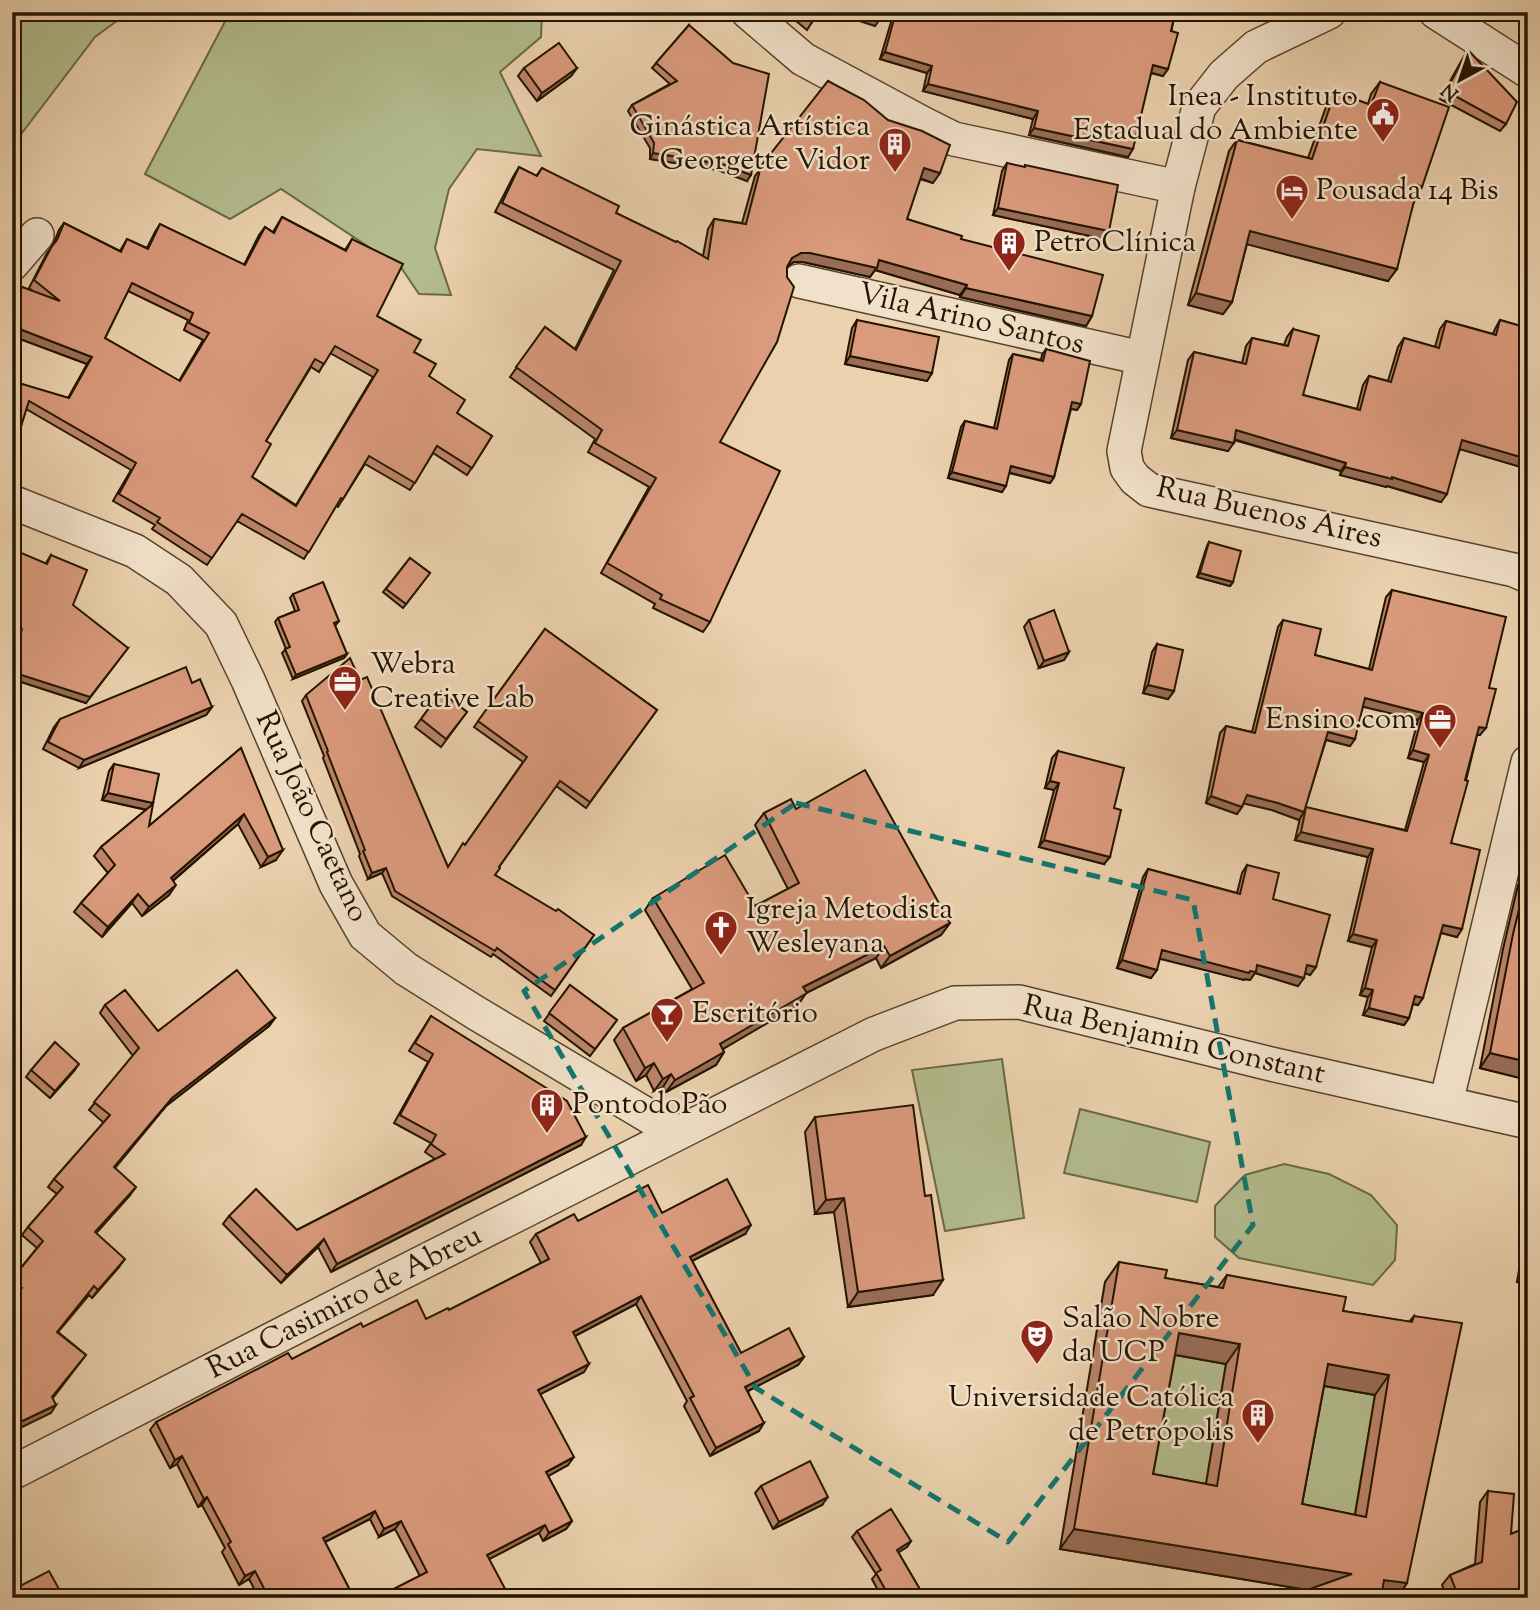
<svg xmlns="http://www.w3.org/2000/svg" width="1540" height="1610" viewBox="0 0 1540 1610" font-family="'Sorts Mill Goudy',serif">
  <rect width="100%" height="100%" fill="#ebd1ae"/>
  <filter id="stains"><feTurbulence type="fractalNoise" baseFrequency=".00286" numOctaves="4"/><feColorMatrix values="0 0 0 0 .2 0 0 0 0 .09 0 0 0 0 .02 0 0 0 .5 -.17"/></filter>
  <radialGradient id="worn" r=".72"><stop offset=".6" stop-color="#630" stop-opacity="0"/><stop offset="1" stop-color="#630" stop-opacity=".3"/></radialGradient>
  <g fill="#b3bc8e" stroke="#6b6847" stroke-width="2">
    <path d="M12,12h117l-34,25 -83,109z"/>
    <path d="M230,12h312l-1,25 -41,35 41,84 -64,-7 -28,40 -14,59 16,47 -32,-1 -17,-25 -121,-80 -51,30 -85,-45z"/>
    <path d="M1002,1059l22,159 -79,13 -33,-161z"/>
    <path d="M1080,1109l130,33 -13,60 -133,-29z"/>
    <path d="M1284,1164l45,10 42,21 26,30 -2,35 -22,25 -134,-27 -24,-21v-31l30,-31z"/>
    <path d="M1165,1353l61,11 -24,143 -63,-13z"/>
    <path d="M1314,1384l61,11 -24,142 -63,-12z"/>
  </g>
  <g fill="none" stroke-linecap="round" stroke-linejoin="round">
    <defs>
      <g id="street">
        <path d="M748,12l55,47 121,65 30,15 224,48"/>
        <path d="M1329,12l-73,35 -32,28 -25,32 -21,80 -54,264 3,17 8,11 14,11 365,80 14,6"/>
        <path d="M1436,12l92,59"/>
        <path d="M12,264l25,-29"/>
        <path d="M799,281l343,77"/>
        <path d="M12,502l123,49 44,29 42,44 27,56 88,204 29,51 41,34 70,44 201,120"/>
        <path d="M1446,1103l82,-341"/>
        <path d="M12,1473l348,-179 514,-260 81,-31 64,-1 252,62 257,58"/>
      </g>
    </defs>
    <use href="#street" stroke="#55432c" stroke-width="36"/>
    <use href="#street" stroke="#f2e1ca" stroke-width="33"/>
  </g>
  <g fill="#bb846b" stroke="#231400" stroke-width="2" fill-rule="evenodd">
    <path d="M785,12h29l-2,10 -5,8z"/>
    <path d="M894,12h33l8,3v-3h240l-12,64 -12,-3 -23,84 -99,-22 4,-16 -110,-28 4,-18 -47,-14z"/>
    <path d="M689,25l58,156 -29,-11 -68,-11v-11l-22,-37 4,-6 38,-21 -18,-16z"/>
    <path d="M1468,50l38,74 -6,7 -60,-32 23,-41z"/>
    <path d="M524,68h53l-6,8 -34,25 -19,-25z"/>
    <path d="M828,81l105,102 -13,-4 -13,40 54,20 131,77 -6,10 -126,-29v-2l-85,-25 -5,7 -67,-15h-9l-7,4 -67,176 -10,180 -7,10 -50,-24 2,-4 -54,-31 48,-86 -61,-35 7,-13 -85,-62 35,-50 30,22 39,-79 -119,-58 18,-35 6,-10 17,9 6,-8 74,45 87,43 5,-27 6,-10 28,4 13,-47z"/>
    <path d="M1380,82l42,105 -6,9 -28,85 -141,-37 -15,58 -9,12 -35,-9 41,-154 8,-11 71,18 19,-54 8,-12 33,12 3,-10z"/>
    <path d="M1007,163l102,68 -5,8 -111,-24 9,-44z"/>
    <path d="M282,217l63,33 7,-11 25,77 37,36 15,24 28,37 35,23 -25,39 -34,-22 -23,37 -45,-26 -22,35 -5,8 -2,-2 -32,54 -67,-38 -30,44 -55,-36 3,-4 -42,-24 18,-31 -105,-61 -5,17 -5,7h-2l-2,-52 56,17 19,-34 -75,-28v-30l5,-12 5,-7 12,5 -5,-4 18,-35 6,-8 6,-15 5,-7 56,28 7,-12 20,9 8,-16 5,-8 84,41 15,-30 6,-8 8,5zM128,291l60,29 -4,10 19,10 -24,41 -74,-43zM330,353l43,24 -77,128 -44,-28 14,-36 45,-74 8,5z"/>
    <path d="M857,320l75,53 -5,8 -82,-17 7,-36z"/>
    <path d="M1500,320l28,8v141l-68,-20 -19,53 -54,-16 -1,1 -46,-12 1,-4 -107,-31 -6,11 -57,-13 17,-78 6,-8 48,11 4,-17 6,-8 32,7 3,-8 6,-8 10,66 54,14 6,-24 6,-9 19,5 10,-34 6,-9 31,9 5,-18 6,-8 47,13 2,-5z"/>
    <path d="M1046,349l35,55 -4,6 -6,-1 -17,68 -4,6 -41,-10 -7,19 -54,-14 13,-51 4,-6 29,7 15,-68 4,-6 28,6 1,-5z"/>
    <path d="M1209,542l24,40 -3,4 -33,-9 10,-31z"/>
    <path d="M51,555l22,50 13,98 -74,-24v-25l34,-91z"/>
    <path d="M410,558l20,15 -27,35 -20,-16z"/>
    <path d="M1392,590l97,98 -9,47h-3l-26,108 6,94 -16,-4 -23,72 -5,-1 -4,14 -5,7 -41,-10 5,-18 -8,-2 12,-48 -24,-6 20,-84 -73,-17 5,-22 -1,2 -27,-10 -28,-7 -7,11 -31,-11 14,-70 6,-7 26,6 26,-105 5,-7 32,35 54,14 17,-72zM1363,706l55,14 -10,38 16,4 -19,68 -100,-22 21,-68 24,6z"/>
    <path d="M293,594l46,27 -4,5 12,28 -3,4 -51,21 -11,-26 4,-4 -11,-27 3,-4 17,-7 -5,-13z"/>
    <path d="M1029,620l40,32 -5,8 -25,8 -15,-41z"/>
    <path d="M545,629l112,81 -71,98 -30,-22 -57,81 -4,8 99,60 -43,61 -58,-42 -2,3 -99,-61 -10,-23 -14,6 -9,-23 1,-2 -37,-96 1,-2 -22,-55 4,-6 54,-15 88,187 17,-22 58,-83 -49,-35z"/>
    <path d="M1157,644l17,47 -6,8 -25,-6 9,-41z"/>
    <path d="M192,683l20,24 -6,8 -127,53 -36,-19 11,-22 6,-8z"/>
    <path d="M441,692l26,20 -26,35 -26,-20z"/>
    <path d="M241,748l35,112 -15,7 -23,-43 -65,57 -4,14 -27,21 -10,-13 -30,34 -28,-25 7,-9 27,-30 -14,-17 7,-9 45,-37 -44,-10 7,-29 5,-7 39,39 -3,5 -1,18z"/>
    <path d="M1058,751l46,113 -65,-17 15,-57 -9,-2 7,-30z"/>
    <path d="M796,809l154,114 -9,12 -60,33 -5,-10 -70,35 -8,12 -75,44 1,3 -8,13 -50,27 -3,-5 -9,4 -8,-16 -10,6 -22,-41 9,-12 69,-39 -47,-79 8,-12 102,8 33,-17 -33,-64 9,-12z"/>
    <path d="M1247,865l26,34 43,68 -6,8 -5,-2 -7,13 -43,-13 -5,7 -5,-1 -1,1 -84,-22 -9,20 -34,-10 26,-91 5,-8 89,24 5,-20z"/>
    <path d="M1528,872v208l-48,-12 23,-119 15,-64z"/>
    <path d="M570,985l47,35 -27,36 -46,-35z"/>
    <path d="M105,1005l53,26 117,-13 -6,8 -103,80 -51,62 15,27 -34,38 23,34 -27,31 -3,-3 -31,37 28,23 -33,43 -2,15 -34,-117 -5,-4v-13l25,-31 -15,-13 6,-8 29,-33 -9,-7 6,-8 50,-56 -15,-13 44,-54 -33,-43z"/>
    <path d="M431,1016l150,129 -250,127 -13,-25 -37,36 -58,-59 6,-8 68,14 138,-71 -10,-7 6,-9 -37,-20 34,-61 -19,-11z"/>
    <path d="M31,1070l43,1 -24,27 -24,-21z"/>
    <path d="M815,1117l118,178 -85,12 -14,-95 -19,2 -10,-82z"/>
    <path d="M662,1213l83,21 -53,27 49,92 63,4 -6,8 -50,26 11,40 -49,25 -26,-50 3,-5 -51,-97 -61,32 9,36 -44,22 28,71 -20,11 24,45 -6,8 -23,12 -4,-8 -50,26 -69,17 -25,-47 -16,8 -9,-18 -45,23 29,56h-95l-10,-19 -10,6 -17,-33 3,-4 -23,-43 -4,2 -21,-43 -7,4 -20,-38 6,-8 207,-95 63,-8 23,-9 92,-47 -11,-21 6,-8 42,-13z"/>
    <path d="M1528,1225v59l-11,-2 9,-54z"/>
    <path d="M1119,1262l46,16 53,9 9,-12 116,36 66,11 5,-6 -7,267 -10,15h-96l6,-8 -247,-41 45,-267zM1175,1355l51,9 -20,120 -53,-10zM1324,1386l51,9 -20,120 -53,-11z"/>
    <path d="M1528,1308v38l-6,-1z"/>
    <path d="M761,1486l61,19 -49,24 -18,-36z"/>
    <path d="M1488,1491l23,43 17,-7v70l-81,1 -5,-13 8,-10 25,-11 5,-62z"/>
    <path d="M857,1531l54,10 -4,6 -9,5 27,46h-43l-10,-19 4,-5 -24,-37z"/>
  </g>
  <g fill="#996c57" stroke="#231400" stroke-width="2">
    <path d="M832,12h27l21,7 -5,7z"/>
    <path d="M885,52l47,14 -5,7 -47,-14z"/>
    <path d="M1153,65l15,4 -5,7 -15,-4z"/>
    <path d="M577,68l-6,8 -34,25 5,-8z"/>
    <path d="M928,84l110,27 -5,8 -110,-28z"/>
    <path d="M1034,128l99,21 -5,8 -99,-22z"/>
    <path d="M653,153l69,11 29,11 -4,6 -29,-11 -68,-11z"/>
    <path d="M924,168l16,5 -7,10 -16,-6z"/>
    <path d="M998,208l111,23 -5,8 -111,-24z"/>
    <path d="M1250,231l147,38 -9,12 -146,-38z"/>
    <path d="M801,253h9l69,7 88,25 -7,10 -85,-25 -5,7 -67,-15h-9l-9,6 7,-10z"/>
    <path d="M966,288l126,28 -6,10 -126,-29z"/>
    <path d="M1196,293l36,9 -9,12 -35,-9z"/>
    <path d="M12,326l80,31 -5,7 -75,-28z"/>
    <path d="M850,356l82,17 -5,8 -82,-17z"/>
    <path d="M1072,402l9,2 -4,6 -9,-2z"/>
    <path d="M17,424l4,2 -5,7 -4,-1z"/>
    <path d="M1177,430l57,13 -6,8 -57,-13z"/>
    <path d="M1236,430l110,33 -5,8 -111,-33z"/>
    <path d="M1462,440l66,19v10l-72,-21z"/>
    <path d="M1011,466l43,11 -4,6 -43,-11z"/>
    <path d="M1345,467l47,10 55,17 -6,8 -54,-16 -1,1 -46,-12z"/>
    <path d="M952,472l54,14 -4,6 -54,-14z"/>
    <path d="M1200,573l33,9 -3,4 -33,-9z"/>
    <path d="M12,625l10,4 -4,6 -6,-3z"/>
    <path d="M128,648l-42,55 -74,-24v-7z"/>
    <path d="M1069,652l-5,8 -25,8 5,-7z"/>
    <path d="M347,654l-3,4 -51,21 3,-4z"/>
    <path d="M1148,685l26,6 -6,8 -25,-6z"/>
    <path d="M1365,698l58,15 -5,7 -58,-14z"/>
    <path d="M212,707l-6,8 -127,53 5,-8z"/>
    <path d="M1479,727l7,1 -6,7 -6,-1z"/>
    <path d="M1328,732l27,7 -5,7 -27,-7z"/>
    <path d="M1413,750l16,5 -5,7 -16,-4z"/>
    <path d="M1050,781l9,2 -5,7 -9,-2z"/>
    <path d="M108,793l45,10 -5,7 -46,-10z"/>
    <path d="M1247,795l31,8 26,9 -5,8 -27,-10 -30,-7z"/>
    <path d="M1211,796l31,11 -5,7 -31,-11z"/>
    <path d="M244,814l-6,10 -74,64 7,-10z"/>
    <path d="M1301,832l72,17 -5,8 -73,-17z"/>
    <path d="M1044,840l66,17 -6,7 -65,-17z"/>
    <path d="M283,850l-7,10 -15,7 7,-10z"/>
    <path d="M386,868l-4,5 -14,6 4,-6z"/>
    <path d="M176,885l-7,10 -27,21 7,-9z"/>
    <path d="M138,894l-6,9 -30,34 6,-10z"/>
    <path d="M950,923l-9,12 -60,33 9,-12z"/>
    <path d="M1443,925l19,4 -5,8 -19,-5z"/>
    <path d="M1353,934l24,6 -5,7 -24,-6z"/>
    <path d="M884,946l-8,12 -70,35 -8,12 -87,51 9,-12 83,-57z"/>
    <path d="M1162,950l95,15 47,13 -6,8 -43,-13 -5,7 -5,-1 -1,1 -87,-22z"/>
    <path d="M1122,960l35,10 -6,8 -34,-10z"/>
    <path d="M1307,965l9,2 -6,8 -8,-3z"/>
    <path d="M1365,988l8,2 -5,7 -8,-2z"/>
    <path d="M1415,996l8,2 -5,7 -8,-2z"/>
    <path d="M1369,1008l40,10 -5,7 -41,-10z"/>
    <path d="M275,1018l-6,8 -103,80 -58,69 64,-77z"/>
    <path d="M724,1052l-8,13 -50,27 9,-12z"/>
    <path d="M1490,1053l38,9v18l-48,-12z"/>
    <path d="M654,1063l-8,12 -10,6 9,-13z"/>
    <path d="M79,1064l-5,7 -24,27 5,-7z"/>
    <path d="M671,1074l-8,13 -9,4 9,-12z"/>
    <path d="M586,1137l-5,8 -250,127 6,-8z"/>
    <path d="M136,1187l-6,8 -40,45 5,-8z"/>
    <path d="M844,1198l-10,14 -19,2 11,-14z"/>
    <path d="M751,1225l-6,9 -61,31 6,-8z"/>
    <path d="M324,1239l-6,8 -37,36 6,-8z"/>
    <path d="M125,1259l-6,8 -27,31 6,-8z"/>
    <path d="M1524,1271h4v13l-11,-2z"/>
    <path d="M943,1280l-10,15 -85,12 10,-15z"/>
    <path d="M641,1296l-5,8 -69,36 6,-8z"/>
    <path d="M1179,1333l61,11 -14,20 -61,-11z"/>
    <path d="M1528,1336v10l-6,-1z"/>
    <path d="M804,1357l-6,8 -58,30 5,-8z"/>
    <path d="M589,1364l-5,8 -51,26 5,-8z"/>
    <path d="M1328,1364l61,11 -14,20 -61,-11z"/>
    <path d="M56,1405l-5,8 -39,19v-6z"/>
    <path d="M764,1423l-5,8 -49,25 6,-8z"/>
    <path d="M182,1456l-5,8 -7,4 5,-8z"/>
    <path d="M574,1457l-6,8 -27,15 5,-8z"/>
    <path d="M207,1497l-5,8 -4,2 6,-8z"/>
    <path d="M828,1497l-6,8 -49,24 6,-7z"/>
    <path d="M375,1511l-5,8 -53,27 6,-8z"/>
    <path d="M401,1521l-6,8 -16,8 5,-8z"/>
    <path d="M572,1521l-6,8 -23,12 6,-8z"/>
    <path d="M545,1525l-6,8 -57,30 5,-8z"/>
    <path d="M1074,1529l278,45 -14,21 -278,-46z"/>
    <path d="M911,1541l-4,6 -14,9 4,-6z"/>
    <path d="M255,1571l-6,8 -10,6 6,-9z"/>
    <path d="M1384,1580l23,3 -10,15h-25z"/>
    <path d="M1528,1589v8l-21,1z"/>
  </g>
  <g fill="#da9a7c" stroke="#231400" stroke-width="2" fill-rule="evenodd">
    <path d="M799,12h15l-2,10z"/>
    <path d="M859,12h24l-3,7z"/>
    <path d="M896,12h31l11,3 1,-3h236l-4,19 7,2 -10,36 -15,-4 -20,84 -99,-21 4,-17 -110,-27 4,-18 -47,-14z"/>
    <path d="M689,25l44,38 36,11 -18,101 -29,-11 -69,-11 1,-10 -22,-38 45,-24 -21,-18z"/>
    <path d="M559,43l18,25 -35,25 -18,-25z"/>
    <path d="M1468,50l49,52 -11,22 -60,-33z"/>
    <path d="M828,81l36,19 24,20 34,11 28,14 -10,28 -16,-5 -17,51 55,17 -1,3 142,36 -11,41 -126,-28 1,-3 -88,-25 -2,8 -67,-15h-9l-9,5 -5,9v10l7,10 -17,55 -57,100 60,29 -70,151 -50,-23 2,-4 -55,-32 49,-85 -61,-35 7,-13 -86,-63 29,-40 31,23 45,-89 -119,-58 17,-36 18,9 5,-8 77,38 -3,7 60,29 1,-1 31,18 6,-40 32,5 15,-58z"/>
    <path d="M1380,82l69,25 -27,80 -4,-2 -21,84 -147,-38 -18,71 -36,-9 41,-153 75,19 23,-67 36,13z"/>
    <path d="M1007,163l18,4v-2l93,20 -9,46 -111,-23z"/>
    <path d="M282,217l64,34 6,-12 51,25 -26,52 44,24 -7,12 22,12 -7,12 36,24 -8,13 35,23 -20,32 -35,-22 -22,37 -46,-27 -26,43 -2,-1 -32,54 -67,-38 -30,44 -55,-36 3,-4 -41,-24 17,-31 -107,-62 -8,25 -4,-2 -5,15v-58l57,17 23,-41 -80,-31v-13l10,-26 38,14 -26,-21 18,-34 5,-6 7,-17 57,29 6,-13 21,10 12,-25 85,41 20,-38 9,6zM132,283l61,30 -4,10 20,10 -29,48 -75,-43zM335,346l43,24 -82,136 -44,-29 19,-33 -5,-3 49,-82 9,5z"/>
    <path d="M857,320l82,17 -7,36 -82,-17z"/>
    <path d="M1500,320l28,8v131l-66,-19 -15,54 -55,-17v2l-47,-12 1,-4 -110,-33 -2,13 -57,-13 17,-78 52,12 6,-26 36,8 5,-17 26,7 -16,59 57,15 9,-34 22,6 13,-44 35,10 7,-27 50,14z"/>
    <path d="M1046,349l44,12 -9,43 -9,-2 -18,75 -43,-11 -5,20 -54,-14 13,-51 32,8 16,-75 30,7z"/>
    <path d="M1209,542l32,9 -8,31 -33,-9z"/>
    <path d="M12,549l35,15 4,-9 36,15 -14,35 55,43 -38,49 -78,-25v-11l10,-32 -10,-4z"/>
    <path d="M410,558l20,15 -24,31 -20,-15z"/>
    <path d="M323,582l16,39 -5,2 13,31 -51,21 -11,-26 5,-2 -12,-29 21,-8 -6,-16z"/>
    <path d="M1392,590l114,27 -17,71 7,1 -10,39 -7,-1 -14,53 3,1 -17,62 29,7 -18,79 -19,-4 -20,73 -8,-2 -6,22 -40,-10 4,-18 -8,-2 12,-48 -24,-6 20,-85 -72,-17 5,-25 101,24 22,-76 -16,-5 10,-37 -58,-15 -10,41 -27,-7 -24,80 -26,-9 -31,-8 -5,12 -31,-11 15,-70 29,7 28,-113 38,9 -6,26 57,15z"/>
    <path d="M1054,610l15,42 -25,9 -15,-41z"/>
    <path d="M545,629l112,81 -67,92 -30,-21 -61,86 1,1 -5,7 61,36 2,-2 36,26 -39,55 -58,-42 -2,3 -100,-60 -9,-23 -14,5 -9,-22 2,-1 -38,-98 1,-1 -22,-56 44,-37 10,22 7,-3 81,190 15,-24 2,2 62,-88 -49,-36z"/>
    <path d="M1157,644l26,6 -9,41 -26,-6z"/>
    <path d="M186,667l6,16 8,-4 12,28 -128,53 -36,-18 12,-23z"/>
    <path d="M441,692l26,20 -21,27 -25,-20z"/>
    <path d="M241,748l42,102 -15,7 -24,-43 -73,64 5,7 -27,22 -11,-13 -30,33 -27,-24 34,-38 -14,-18 52,-43 -4,22z"/>
    <path d="M1058,751l66,17 -10,40 7,2 -11,47 -66,-17 15,-57 -9,-2z"/>
    <path d="M114,764l45,10 -6,29 -45,-10z"/>
    <path d="M865,770l85,153 -60,33 -6,-10 -81,41 4,6 -87,51 4,8 -49,28 -4,-6 -8,5 -9,-16 -9,5 -22,-40 81,-45 -51,-85 72,-43 30,51 44,-23 -35,-70 27,-14 5,10z"/>
    <path d="M1247,865l32,8 -6,26 57,16 -14,52 -9,-2 -3,13 -47,-13 -1,7 -6,-1 -1,2 -87,-23 -5,20 -35,-10 26,-91 92,25z"/>
    <path d="M1528,873v189l-38,-9 23,-119z"/>
    <path d="M237,970l38,48 -103,80 -58,69 22,20 -41,45 30,27 -27,31 -4,-4 -37,46 29,23 -34,42 4,8 -44,21v-124l10,-14 -10,-9 31,-38 -15,-14 35,-40 -9,-8 56,-64 -16,-13 45,-54 -34,-43 20,-15 33,41z"/>
    <path d="M570,985l47,35 -22,29 -46,-36z"/>
    <path d="M431,1016l136,85 19,36 -249,127 -13,-25 -37,36 -58,-59 27,-27 41,41 148,-76 -14,-10 5,-9 -36,-20 33,-61 -18,-11z"/>
    <path d="M55,1042l24,22 -24,27 -24,-21z"/>
    <path d="M913,1105l12,91 6,-1 12,85 -85,12 -14,-94 -18,2 -11,-83z"/>
    <path d="M727,1179l24,46 -61,32 51,96 48,-25 15,29 -59,30 19,36 -48,25 -26,-50 4,-2 -53,-100 -68,36 16,32 -51,26 36,67 -28,15 26,49 -23,12 -4,-8 -58,30 23,43h-134l51,-26 -26,-51 -17,8 -9,-18 -52,27 31,60h-85l-14,-27 -10,5 -17,-32 3,-2 -24,-45 -3,2 -22,-43 -7,4 -19,-38 132,-69 4,6 69,-36 2,4 54,-27 9,19 22,-11 1,2 100,-51 -13,-25 38,-20 4,7 70,-36 14,28z"/>
    <path d="M1528,1251v20h-4z"/>
    <path d="M1119,1262l48,8 -2,8 58,10 4,-13 119,22 -3,14 69,11 2,-6 48,7 -55,260 -23,-3 -3,18h-76l2,-8 45,-16 -278,-45zM1179,1333l61,11 -23,142 -64,-12zM1328,1364l61,11 -23,142 -64,-13z"/>
    <path d="M810,1461l18,36 -49,25 -18,-36z"/>
    <path d="M1488,1491l26,3 -3,40 17,-7v62l-21,9h-48l-9,-23 32,-13z"/>
    <path d="M891,1509l20,32 -14,9 28,48h-26l-2,-2 -4,2h-3l-14,-25 5,-3 -24,-39z"/>
    <path d="M49,1571l15,27h-52v-8z"/>
  </g>
  <path fill="none" stroke="#0f766e" stroke-width="5" stroke-dasharray="14 9" stroke-linejoin="round" d="M796,803l397,97 60,325 -245,317 -252,-154 -232,-397z"/>
  <defs>
    <symbol id="civic-pin" viewBox="-11 -11 22 30"><path d="M0 17L-7.5 6A9.5 9.5 0 1 1 7.5 6Z" fill="#8f2418" stroke="#f2e1ca"/><path d="M-.6-6.5H3V-4.5H.6V-3L4-1V1h2V6H-6V1h2V-1L-.6-3ZM-1.2 2.5V6h2.4V2.5Z" fill="#fff"/></symbol>
    <symbol id="building-pin" viewBox="-11 -11 22 30"><path d="M0 17L-7.5 6A9.5 9.5 0 1 1 7.5 6Z" fill="#8f2418" stroke="#f2e1ca"/><path d="M-4-6H4V6H1V3H-1V6H-4ZM-2.5-4.3h1.7v1.8h-1.7ZM.8-4.3h1.7v1.8H.8ZM-2.5-1h1.7V.8h-1.7ZM.8-1h1.7V.8H.8Z" fill="#fff"/></symbol>
    <symbol id="hotel-pin" viewBox="-11 -11 22 30"><path d="M0 17L-7.5 6A9.5 9.5 0 1 1 7.5 6Z" fill="#8f2418" stroke="#f2e1ca"/><path d="M-6-4.5h1.5V1H6V5H4.5V3h-9V5H-6ZM-4 0a1.8 1.8 0 1 1 3.6 0ZM.5 0V-2.5h3Q6-2.5 6 0Z" fill="#fff"/></symbol>
    <symbol id="office-pin" viewBox="-11 -11 22 30"><path d="M0 17L-7.5 6A9.5 9.5 0 1 1 7.5 6Z" fill="#8f2418" stroke="#f2e1ca"/><path d="M-6-3h4V-5.5h4V-3h4V5H-6ZM-1-4.5V-3h2v-1.5ZM-6 0V1H6V0Z" fill="#fff"/></symbol>
    <symbol id="church-pin" viewBox="-11 -11 22 30"><path d="M0 17L-7.5 6A9.5 9.5 0 1 1 7.5 6Z" fill="#8f2418" stroke="#f2e1ca"/><path d="M-1.2-6h2.4v3.5h3.3v2.4h-3.3V6h-2.4V-.1h-3.3v-2.4h3.3Z" fill="#fff"/></symbol>
    <symbol id="bar-pin" viewBox="-11 -11 22 30"><path d="M0 17L-7.5 6A9.5 9.5 0 1 1 7.5 6Z" fill="#8f2418" stroke="#f2e1ca"/><path d="M-6-5H6L.8 .8V4.5H3.5V6h-7V4.5H-.8V.8Z" fill="#fff"/></symbol>
    <symbol id="theatre-pin" viewBox="-11 -11 22 30"><path d="M0 17L-7.5 6A9.5 9.5 0 1 1 7.5 6Z" fill="#8f2418" stroke="#f2e1ca"/><path d="M-5-5.5Q0-4 5-5.5V0Q5 5 0 6Q-5 5-5 0ZM-3.3-2.5H-1v1.5H-3.3ZM1-2.5H3.3v1.5H1ZM-2.8 1Q0 5.5 2.8 1Z" fill="#fff"/></symbol>
  </defs>
  <g fill-rule="evenodd">
    <use href="#civic-pin" x="1364" y="95" width="38" height="52"/>
    <use href="#building-pin" x="876" y="125" width="38" height="52"/>
    <use href="#hotel-pin" x="1273" y="172" width="38" height="52"/>
    <use href="#building-pin" x="990" y="224" width="38" height="52"/>
    <use href="#office-pin" x="326" y="663" width="38" height="52"/>
    <use href="#office-pin" x="1421" y="701" width="38" height="52"/>
    <use href="#church-pin" x="702" y="908" width="38" height="52"/>
    <use href="#bar-pin" x="648" y="995" width="38" height="52"/>
    <use href="#building-pin" x="528" y="1086" width="38" height="52"/>
    <use href="#theatre-pin" x="1018" y="1317" width="38" height="52"/>
    <use href="#building-pin" x="1239" y="1396" width="38" height="52"/>
  </g>
  <g text-anchor="middle" dominant-baseline="central" stroke-width="5" stroke-linejoin="round" paint-order="stroke">
    <g font-size="30" fill="#231400" stroke="#f2e1ca" text-anchor="start">
      <text x="1358" y="97" text-anchor="end">Inea - Instituto<tspan x="1358" dy="34">Estadual do Ambiente</tspan></text>
      <text x="870" y="127" text-anchor="end">Ginástica Artística<tspan x="870" dy="34">Georgette Vidor</tspan></text>
      <text x="1316" y="191">Pousada 14 Bis</text>
      <text x="1034" y="243">PetroClínica</text>
      <text x="370" y="665">Webra<tspan x="370" dy="34">Creative Lab</tspan></text>
      <text x="1416" y="720" text-anchor="end">Ensino.com</text>
      <text x="746" y="910">Igreja Metodista<tspan x="746" dy="34">Wesleyana</tspan></text>
      <text x="692" y="1014">Escritório</text>
      <text x="572" y="1105">PontodoPão</text>
      <text x="1062" y="1319">Salão Nobre<tspan x="1062" dy="34">da UCP</tspan></text>
      <text x="1234" y="1398" text-anchor="end">Universidade Católica<tspan x="1234" dy="34">de Petrópolis</tspan></text>
    </g>
    <g font-size="30" fill="#231400" stroke="#f2e1ca">
      <text transform="translate(971 320) rotate(13)">Vila Arino Santos</text>
      <text transform="translate(1269 514) rotate(13)">Rua Buenos Aires</text>
      <text transform="translate(311 817) rotate(65)">Rua João Caetano</text>
      <text transform="translate(1174 1041) rotate(13)">Rua Benjamin Constant</text>
      <text transform="translate(345 1303) rotate(-27)">Rua Casimiro de Abreu</text>
    </g>
  </g>
  <rect width="1540" height="1610" fill="none" stroke="#ebd1ae" stroke-width="42"/>
  <rect x="14" y="14" width="1512" height="1582" fill="none" stroke="#231400" stroke-width="3.5"/>
  <rect x="21" y="21" width="1498" height="1568" fill="none" stroke="#231400" stroke-width="2"/>
  <g transform="translate(1460 80) rotate(220)" stroke="#f2e1ca" stroke-width="5" paint-order="stroke">
  <path d="M0-5L12 26L0 18L-12 26Z" fill="#231400"/>
  <text y="-10" font-size="19" font-weight="bold" text-anchor="middle" fill="#231400">N</text>
  </g>
  <rect width="100%" height="100%" filter="url(#stains)"/>
  <rect width="100%" height="100%" fill="url(#worn)"/>
</svg>
